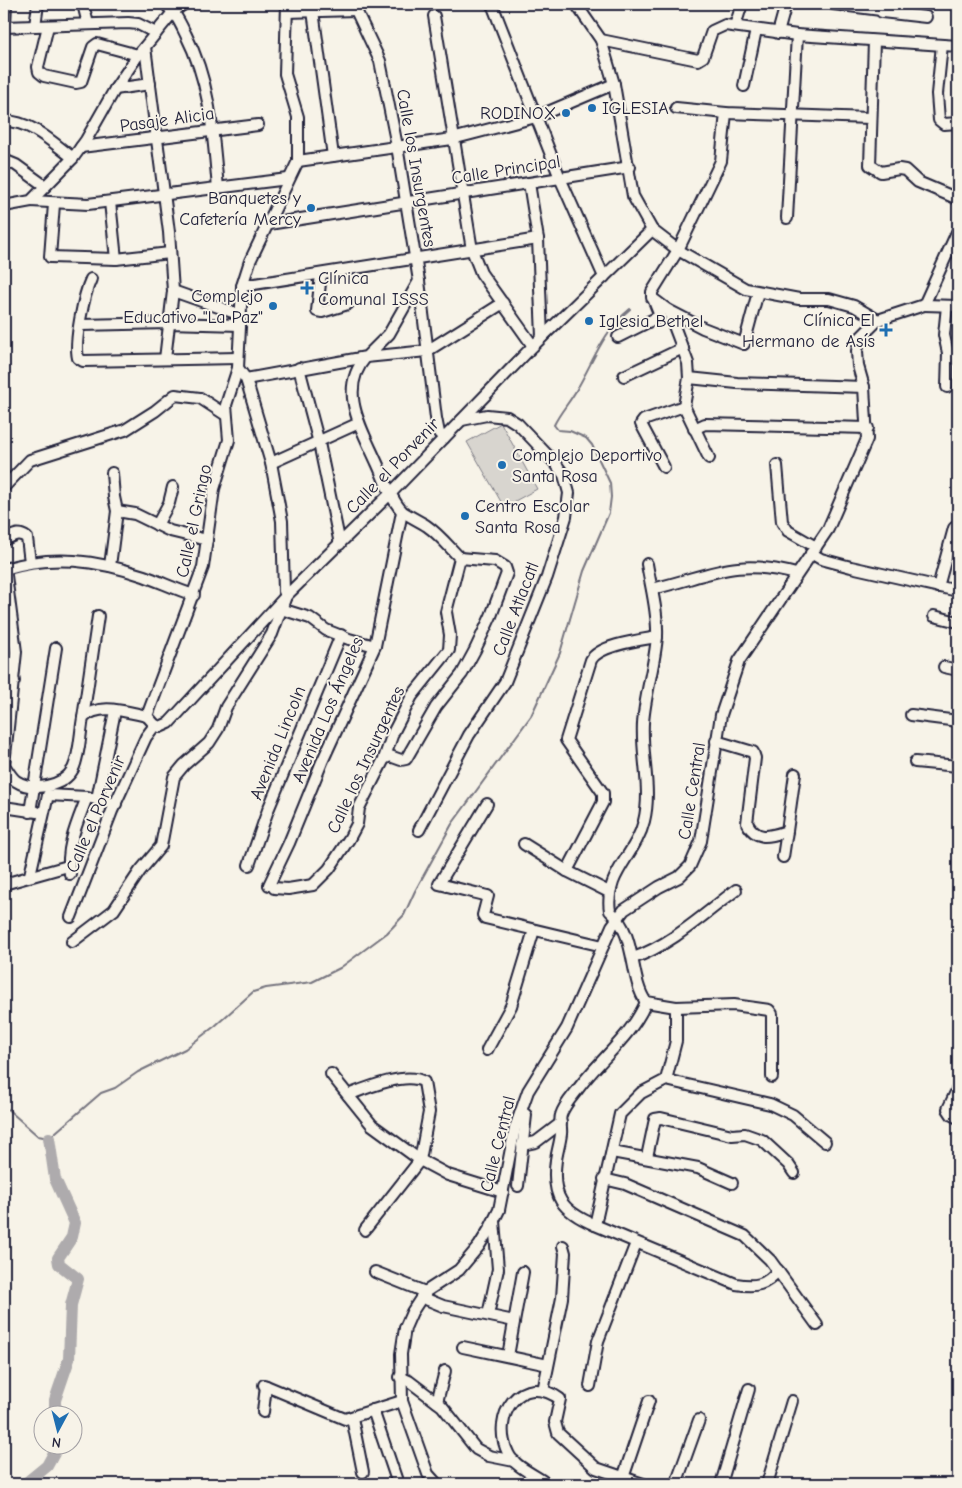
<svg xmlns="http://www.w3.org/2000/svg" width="962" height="1488" viewBox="0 0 962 1488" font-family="'Comic Neue',sans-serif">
  <rect width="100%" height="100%" fill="#f7f3e8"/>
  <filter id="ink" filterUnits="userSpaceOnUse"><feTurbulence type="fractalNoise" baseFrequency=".02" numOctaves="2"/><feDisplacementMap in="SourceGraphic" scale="10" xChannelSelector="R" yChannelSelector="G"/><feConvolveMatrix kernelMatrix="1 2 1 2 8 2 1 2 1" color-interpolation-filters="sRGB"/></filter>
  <g filter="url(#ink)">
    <path fill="#d8d5cf" stroke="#7d7c85" d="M501,423l36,66 -33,18 -37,-65z"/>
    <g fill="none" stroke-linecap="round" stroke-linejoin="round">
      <path stroke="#76747f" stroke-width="2" d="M4,1106l34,30 11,2 52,-45 14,-5 23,-16 47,-23 30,-23 38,-34 13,-4 46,-6 28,-14 47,-35 17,-18 11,-24 37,-67 79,-108 29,-63 24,-82 25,-58 2,-16 -1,-14 -18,-38 -6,-7 -16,-7 -12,-1 -4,-5c6,-13 16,-23 23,-36 17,-29 26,-58 53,-80"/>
      <g stroke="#aeabad" stroke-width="12">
        <path d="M49,1138l6,41 20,44 -3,14 -14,21 1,6 19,15 -7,26 -2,54 -14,41v6l7,10"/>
        <path d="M25,1484l22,-18 11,-20"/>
      </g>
      <defs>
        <g id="minor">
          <path d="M83,4l5,20"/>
          <path d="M165,4c11,9 15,19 21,31 25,49 27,100 32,153"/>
          <path d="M287,4l-2,70 13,43v44l-48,100 -8,25 -4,82 -12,37 3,35 -15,49 -11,78 -56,149 8,9 5,2 9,-4 117,-127 105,-103 142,-147 119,-116"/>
          <path d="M492,4l68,174 44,99"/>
          <path d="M576,4l25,36 13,44 19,112 19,34 26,20 68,39 53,10h30l25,7 24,14"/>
          <path d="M833,4l48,6"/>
          <path d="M882,4v8l44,5"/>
          <path d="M313,11l20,145"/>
          <path d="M287,12l69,-2"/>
          <path d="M434,16l38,234 9,23 52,73"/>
          <path d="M35,26l3,-22"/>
          <path d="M48,26l-10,41 1,5 5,4 32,7 5,-1 12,-35 4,-3 41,11"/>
          <path d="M735,26l7,-22"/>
          <path d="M4,27l124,-4 10,1 18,9"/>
          <path d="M5,27l1,-23"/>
          <path d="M778,33l8,-29"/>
          <path d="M601,40l97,20 5,-3 9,-26 13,-6 72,10 161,11"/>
          <path d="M874,41l-4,124 11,7 18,-3 6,1 13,12 40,17"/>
          <path d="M942,45l-5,49 2,26 5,4 14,-1"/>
          <path d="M145,47l24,185 4,59 -8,68"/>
          <path d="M744,86l12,-56"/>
          <path d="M115,89l35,-5"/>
          <path d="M676,108l50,5 144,5"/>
          <path d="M4,121c27,0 48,21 69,37"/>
          <path d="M81,147l177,-22"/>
          <path d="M4,160l12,5 29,21"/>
          <path d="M298,161l154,-22 84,-22 78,-33"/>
          <path d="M529,183l9,56 4,98"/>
          <path d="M31,201l57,3 200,-25"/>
          <path d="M110,202l6,57"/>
          <path d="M54,204l-4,53 66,2 54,-6"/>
          <path d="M4,206l27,-5 42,-43 13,-18 29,-51 23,-34 36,-44 10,-7"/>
          <path d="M787,218l10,-183"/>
          <path d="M269,224l361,-57"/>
          <path d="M321,274l-4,37 5,1 26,-8"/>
          <path d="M91,279c-7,15 -17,63 -13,79l5,3 155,-3"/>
          <path d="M419,281l17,137 3,15 5,5"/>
          <path d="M242,286l296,-47"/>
          <path d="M173,291l68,24"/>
          <path d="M924,305l34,1"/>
          <path d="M668,310l35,18 41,16 14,-52"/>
          <path d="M81,325l87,-2 72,2"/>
          <path d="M618,337l42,-21 -6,-15"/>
          <path d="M299,368l20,75 21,101"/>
          <path d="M624,376l59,-28"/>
          <path d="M689,378l48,5 127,4"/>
          <path d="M246,379l120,-22 23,-23 30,-53 -22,-135 -17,-85 -27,-57"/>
          <path d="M947,387l1,-34 -4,-18 3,-29"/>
          <path d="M694,429l11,-5 163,4"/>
          <path d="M709,458l-25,-52 5,-28 -1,-15 -20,-53 -16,-12v-6l26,-42 43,-89 5,-48"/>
          <path d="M271,463l88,-40"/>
          <path d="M777,465l5,57 6,9 28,16"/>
          <path d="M664,467l-23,-43 3,-4 40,-14"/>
          <path d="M4,487l26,-27 95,-30 30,-19 20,-16 25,3 26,17"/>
          <path d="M117,511l18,3 35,17 37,9"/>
          <path d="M157,525l12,-22 4,-16"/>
          <path d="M4,540c9,-4 14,-9 23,-2l3,24"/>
          <path d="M811,553l10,6 30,8 107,24"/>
          <path d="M647,564c4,24 11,48 10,72 -2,28 -12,58 -14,87 -2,33 9,66 1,98 -8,34 -40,53 -34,90 27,23 19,67 36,91l30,5 58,-2 35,5 3,4v63"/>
          <path d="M110,566l7,-55 -3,-14 -2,-24"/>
          <path d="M5,568l11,84 -12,113c4,6 7,12 12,16 17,11 47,6 57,-12 7,-15 7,-35 10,-51 16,-16 43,-6 64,-2"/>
          <path d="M4,569c49,-15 92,-9 140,7 17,6 33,14 50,19"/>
          <path d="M938,587l16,-59 4,-3"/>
          <path d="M652,589c57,-13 82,-32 144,-15"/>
          <path d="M281,609l29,9 16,12 23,9 26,7"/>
          <path d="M934,616l24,6"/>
          <path d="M944,667l14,3"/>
          <path d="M4,680l10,1"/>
          <path d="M911,715l47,6"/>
          <path d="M83,718l15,-102"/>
          <path d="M716,741l37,11 2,6 -8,65c10,19 24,13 40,8l8,-57"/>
          <path d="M384,759l6,-3 11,4 5,-1 30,-52 26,-33 13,-24 16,-34 16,-43 -2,-6 -10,-6 -35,-3"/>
          <path d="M915,762l43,4"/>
          <path d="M97,799l18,-88"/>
          <path d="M487,804l-48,80 49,12 -5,19 2,3 118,28"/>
          <path d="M4,807l33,5"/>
          <path d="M30,812l26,-164"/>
          <path d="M419,830l50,-95 36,-53 42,-105 19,-60 3,-24 -5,-18 -8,-11 -38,-40 -11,-7 -20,-2 -25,5"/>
          <path d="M524,844l43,27 42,21"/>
          <path d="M783,857l4,-26"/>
          <path d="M249,865l19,-55 73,-175"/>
          <path d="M567,871l36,-69v-9l-37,-53 25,-80c8,-15 49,-20 66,-23"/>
          <path d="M70,874c-5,-26 8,-53 17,-77"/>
          <path d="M30,875l18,-80 39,2 29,7"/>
          <path d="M4,884l64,-18"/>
          <path d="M269,885l20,-42 33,-81 53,-116 27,-134"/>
          <path d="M274,888l14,1 25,-4 16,-16 20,-30 8,-15 2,-16 25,-49 9,-26 19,-37 37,-46 1,-15 -4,-23 14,-54c-11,-11 -20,-23 -33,-32 -6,-4 -22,-12 -25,-15 -12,-13 -18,-33 -25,-48 -15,-34 -40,-73 -11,-106l61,-6 76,-48"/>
          <path d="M71,917l41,-106 34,-74 9,-12"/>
          <path d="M72,942l42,-32 26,-39 21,-25 13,-69 10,-12 25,-22 9,-14 8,-22 46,-73 14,-38 -2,-5 -2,-70 -11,-58 -25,-84 -8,-11"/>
          <path d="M633,958c38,-13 71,-44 103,-68"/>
          <path d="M676,1007v34l-10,39 -25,13 -21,21 -25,111 141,59c19,3 30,2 42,-14"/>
          <path d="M487,1050l24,-44 23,-76"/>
          <path d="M331,1074l41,51 48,35 28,15 55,17"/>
          <path d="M666,1080l104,24 23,11 32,27"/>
          <path d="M958,1088l-10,21 4,6 6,3"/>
          <path d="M348,1095c18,-7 59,-24 76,-13l5,30 -9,48 -55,70"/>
          <path d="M522,1145l14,-3 25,-19"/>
          <path d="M612,1152l86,16 34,15"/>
          <path d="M647,1157l8,-38 6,-1 71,17 13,-1 17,6 26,24 6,9"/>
          <path d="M604,1179l21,5 120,52 25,24 47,65"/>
          <path d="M518,1186l8,-71 -5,-4"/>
          <path d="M595,1225c-33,-14 -44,-28 -39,-65 1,-8 4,-17 5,-26 1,-6 -2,-13 0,-19 3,-10 11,-18 17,-26 21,-29 54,-53 68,-87"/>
          <path d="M375,1272l50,20"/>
          <path d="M421,1297l22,9 71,15"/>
          <path d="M488,1315l10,-46 -4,-48"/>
          <path d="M463,1347l85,18"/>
          <path d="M508,1356l15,-84"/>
          <path d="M400,1377l9,4 33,25 34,43 13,7 25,5"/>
          <path d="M264,1385l81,34 57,-18"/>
          <path d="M590,1386l8,-45 38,-98"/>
          <path d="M543,1391l19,-93 3,-45 -2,-7"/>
          <path d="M437,1402l8,-31"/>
          <path d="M373,1410l25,74"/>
          <path d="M263,1412l3,-26"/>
          <path d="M352,1418l11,54"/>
          <path d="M623,1478l26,-77"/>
          <path d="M437,1484l-9,-10 -26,-73 -1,-47 4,-26 7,-16 13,-20 34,-22 20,-24 11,-18 9,-18 16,-82 13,-37 39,-63 45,-102 12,-16 35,-23 20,-10 11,-11 11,-25 20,-126 18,-54 89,-132 39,-90 -3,-52 -6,-21 -1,-15 3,-13 18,-18 46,-15 34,-75"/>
          <path d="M547,1484c-11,-9 -33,-17 -39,-31 -18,-36 12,-83 52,-54l-5,23 3,11 38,35 47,16"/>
          <path d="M676,1484l23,-64"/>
          <path d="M721,1484l28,-95"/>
          <path d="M767,1484l25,-83"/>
        </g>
      </defs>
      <use href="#minor" stroke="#22223b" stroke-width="14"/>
      <use href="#minor" stroke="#f7f3e8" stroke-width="10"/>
    </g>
  </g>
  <g fill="#1f6fb2" stroke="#f7f3e8" stroke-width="2">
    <circle cx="592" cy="108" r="5"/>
    <circle cx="566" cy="113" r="5"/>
    <circle cx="311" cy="208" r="5"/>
    <path d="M304.5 280.5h5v5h5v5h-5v5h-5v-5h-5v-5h5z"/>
    <circle cx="273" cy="306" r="5"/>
    <circle cx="589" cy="321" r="5"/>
    <path d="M883.5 322.5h5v5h5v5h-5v5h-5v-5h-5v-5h5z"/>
    <circle cx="502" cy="465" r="5"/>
    <circle cx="465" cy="516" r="5"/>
  </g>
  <g text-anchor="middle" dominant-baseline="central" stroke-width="4" stroke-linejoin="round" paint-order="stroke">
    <g font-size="18" fill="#22223b" stroke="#f7f3e8" text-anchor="start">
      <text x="602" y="108">IGLESIA</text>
      <text x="556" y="113" text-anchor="end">RODINOX</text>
      <text x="301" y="198" text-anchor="end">Banquetes y<tspan x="301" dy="21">Cafetería Mercy</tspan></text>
      <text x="318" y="278">Clínica<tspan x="318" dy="21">Comunal ISSS</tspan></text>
      <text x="263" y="296" text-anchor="end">Complejo<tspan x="263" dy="21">Educativo "La Paz"</tspan></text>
      <text x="875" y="320" text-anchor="end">Clínica El<tspan x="875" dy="21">Hermano de Asís</tspan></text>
      <text x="599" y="321">Iglesia Bethel</text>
      <text x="512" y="455">Complejo Deportivo<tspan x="512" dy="21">Santa Rosa</tspan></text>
      <text x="475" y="506">Centro Escolar<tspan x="475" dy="21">Santa Rosa</tspan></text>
    </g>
    <g font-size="18" fill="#22223b" stroke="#f7f3e8">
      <text transform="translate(167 120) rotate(-8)">Pasaje Alicia</text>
      <text transform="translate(416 168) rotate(80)">Calle los Insurgentes</text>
      <text transform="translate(506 170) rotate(-9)">Calle Principal</text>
      <text transform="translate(393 466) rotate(-46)">Calle el Porvenir</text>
      <text transform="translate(194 521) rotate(-78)">Calle el Gringo</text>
      <text transform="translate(516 609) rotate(-69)">Calle Atlacatl</text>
      <text transform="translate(328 710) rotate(-67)">Avenida Los Ángeles</text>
      <text transform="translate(278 743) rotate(-68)">Avenida Lincoln</text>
      <text transform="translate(366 760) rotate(-65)">Calle los Insurgentes</text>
      <text transform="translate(692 791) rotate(-81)">Calle Central</text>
      <text transform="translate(96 814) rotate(-67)">Calle el Porvenir</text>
      <text transform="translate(498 1144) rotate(-76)">Calle Central</text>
    </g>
  </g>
  <rect width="962" height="1488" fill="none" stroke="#f7f3e8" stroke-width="20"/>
  <rect x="10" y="10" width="942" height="1468" fill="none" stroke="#22223b" stroke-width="2" filter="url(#ink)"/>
  <g transform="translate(58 1430) rotate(187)"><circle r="24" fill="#f7f3e8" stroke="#a29fa3"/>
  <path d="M0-4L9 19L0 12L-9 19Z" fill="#1f6fb2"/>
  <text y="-8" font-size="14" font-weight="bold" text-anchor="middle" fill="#22223b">N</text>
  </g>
</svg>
